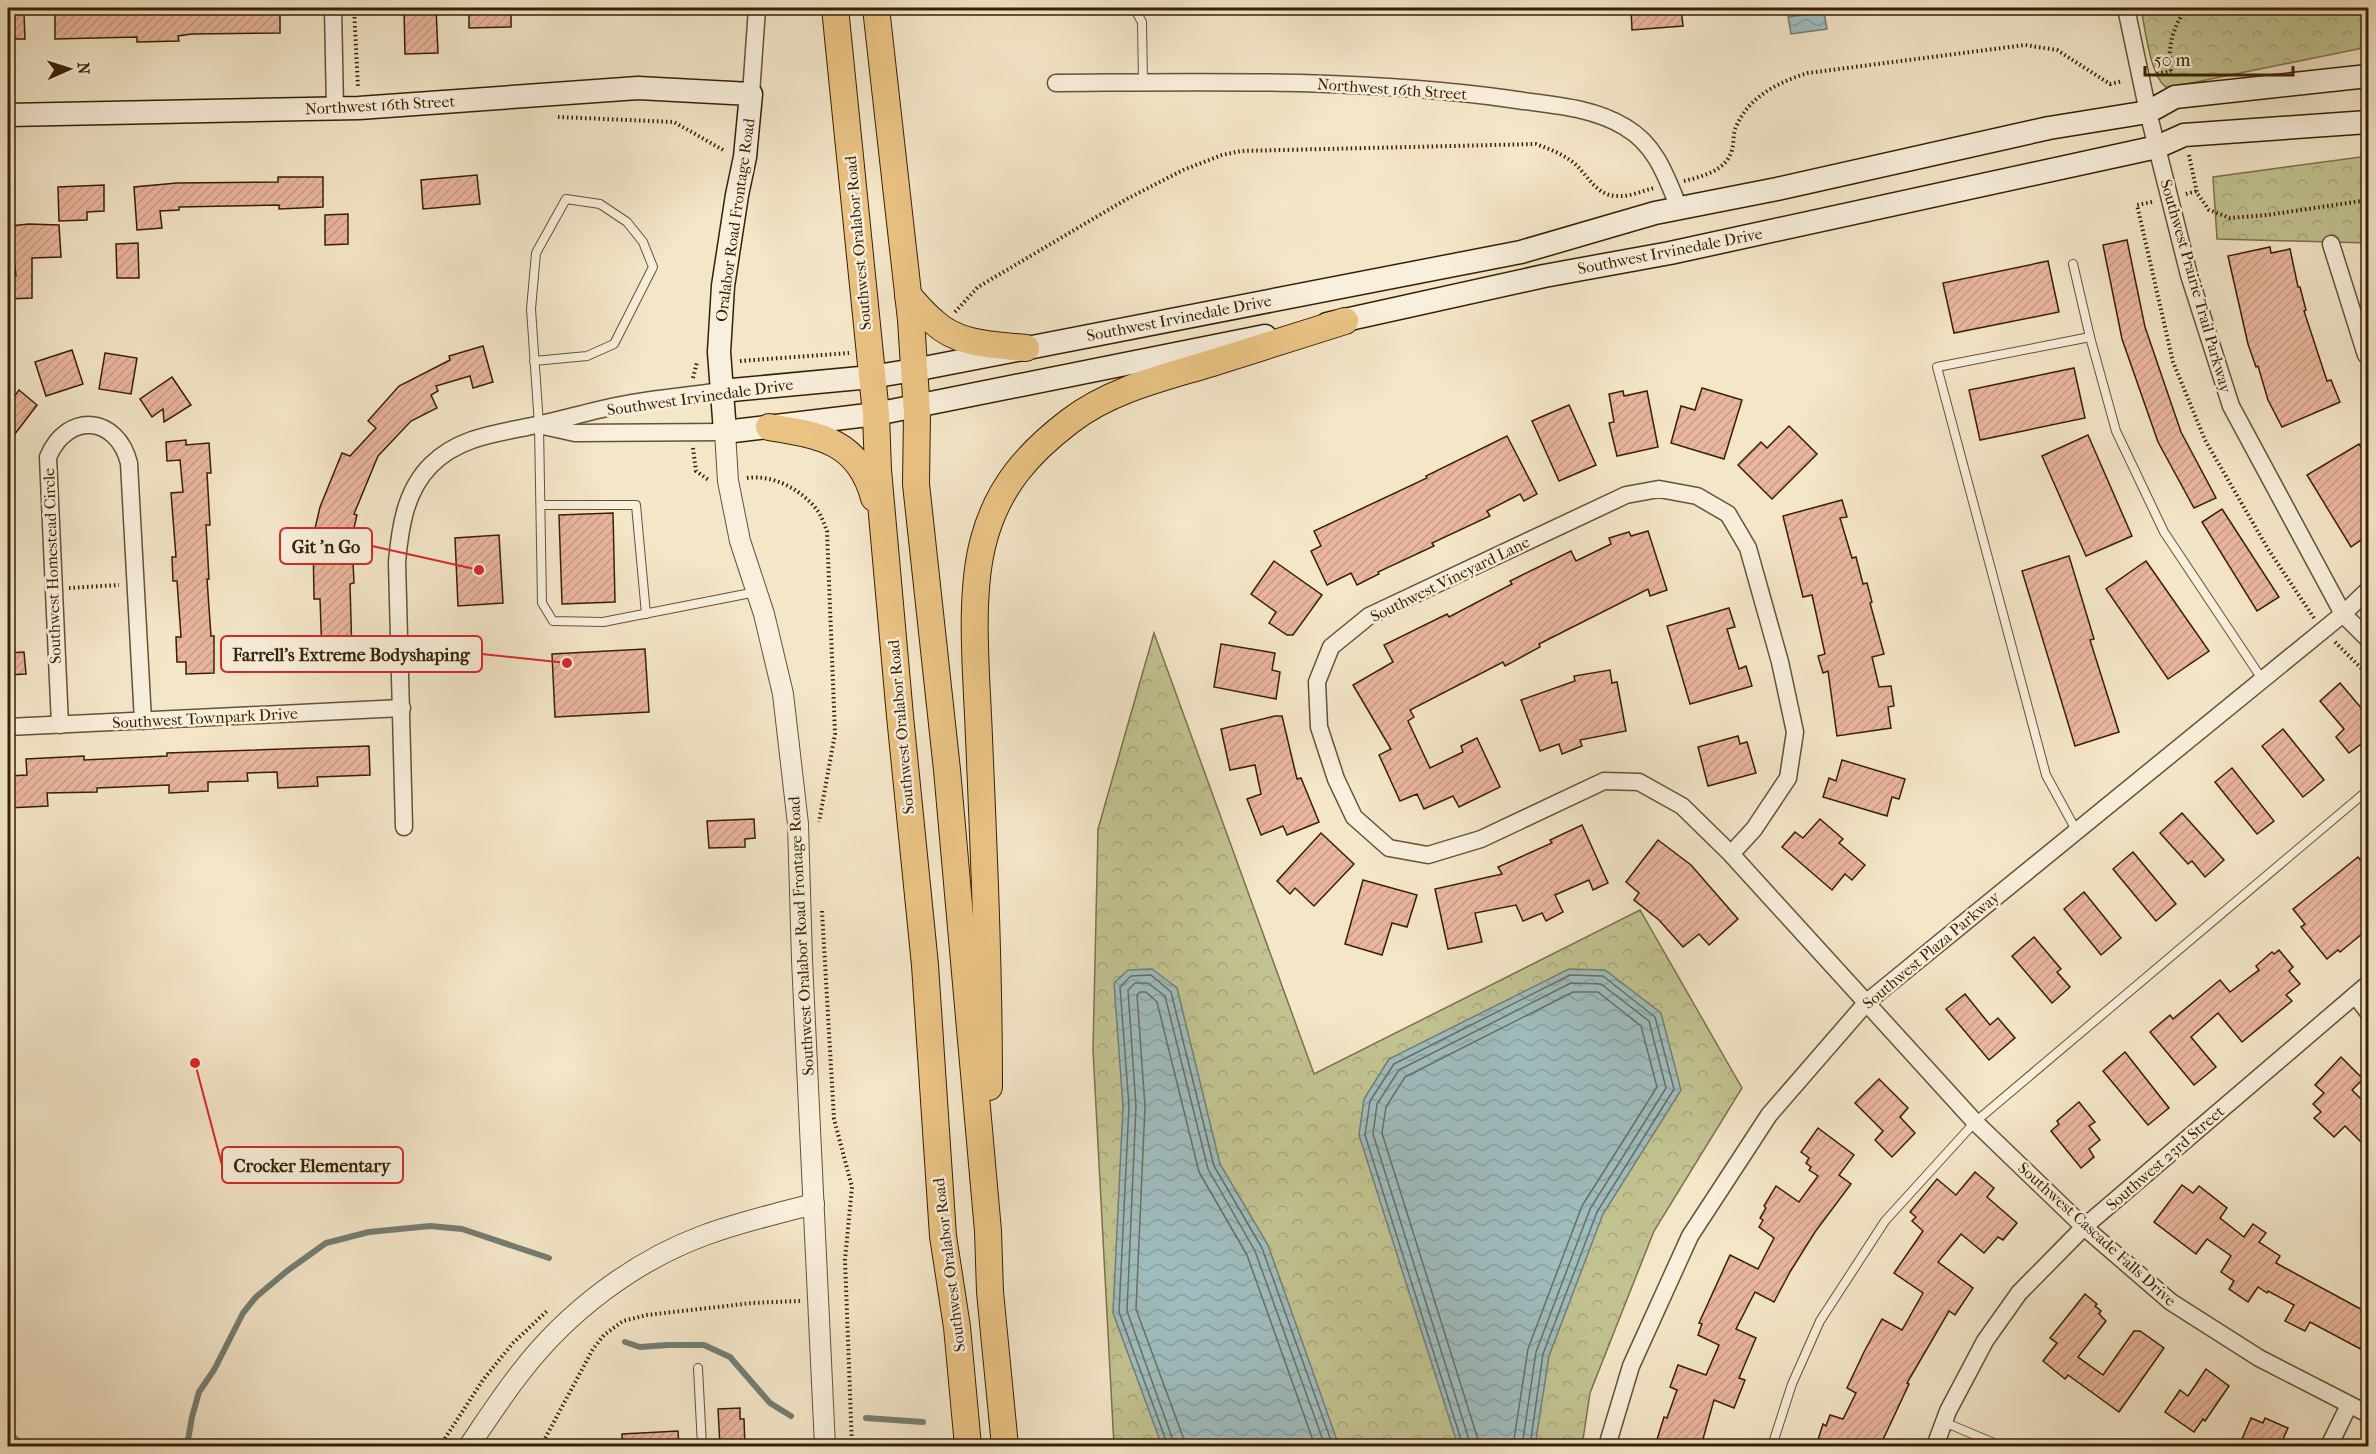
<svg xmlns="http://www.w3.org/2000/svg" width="2376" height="1454" viewBox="0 0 2376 1454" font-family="'IM FELL French Canon',serif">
  <defs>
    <pattern id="park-crowns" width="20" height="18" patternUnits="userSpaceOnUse" patternTransform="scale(1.5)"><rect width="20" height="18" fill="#c2c391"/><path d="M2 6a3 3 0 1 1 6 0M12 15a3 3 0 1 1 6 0" fill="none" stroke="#a7a77b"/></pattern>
    <pattern id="water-waves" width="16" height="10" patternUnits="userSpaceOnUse" patternTransform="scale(1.5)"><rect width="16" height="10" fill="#9fbdbf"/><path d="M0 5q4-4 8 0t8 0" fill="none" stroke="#8aa2a2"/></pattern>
    <pattern id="building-hatch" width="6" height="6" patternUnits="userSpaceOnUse" patternTransform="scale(1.5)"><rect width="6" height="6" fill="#ebb69f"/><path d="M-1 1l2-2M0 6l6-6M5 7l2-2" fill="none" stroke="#ca9c87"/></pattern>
  </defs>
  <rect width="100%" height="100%" fill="#f4e6c9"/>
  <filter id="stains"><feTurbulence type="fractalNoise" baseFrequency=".00333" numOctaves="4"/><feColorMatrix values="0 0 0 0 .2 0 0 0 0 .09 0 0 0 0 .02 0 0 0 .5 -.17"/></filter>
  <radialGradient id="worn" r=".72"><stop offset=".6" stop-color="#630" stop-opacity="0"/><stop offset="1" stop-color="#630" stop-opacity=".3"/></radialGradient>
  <g fill="url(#park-crowns)" stroke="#7c724a" stroke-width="1.5">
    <path d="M2141,8h227v39l-201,41c-17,-11 -22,-60 -26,-80z"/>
    <path d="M2368,156v87l-151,-4 -4,-62z"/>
    <path d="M1154,633l160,441 326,-164 102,178 -88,143 -64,162 -8,53h-468l-21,-396 5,-221z"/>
  </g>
  <g fill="url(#water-waves)" stroke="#757e73" stroke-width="1.5">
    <path d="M1824,12l3,17 -36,5 -3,-17z"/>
    <path d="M1152,969l25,19 43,176 48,81 71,201h-177l-49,-133 10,-207 -9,-123 14,-13z"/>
    <path d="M1569,969l36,1 56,43 20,77 -78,124 -54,142 -14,90h-77l-99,-311 5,-36 25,-40z"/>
  </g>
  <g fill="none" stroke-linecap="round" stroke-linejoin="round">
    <g stroke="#6b6e60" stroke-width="1.5">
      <path d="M1168,1446l-49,-134 10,-206 -9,-119 11,-11 20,-1 20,17 43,174 48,82 71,198"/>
      <path d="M1175,1446l-48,-135 9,-205 -8,-116 7,-7h13l17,13 43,173 47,82 70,195"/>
      <path d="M1184,1446l-1,-9 -47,-128 9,-203 -8,-111 3,-3h6l11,10 42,170 48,83 68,191"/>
      <path d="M1463,1446l-98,-311 5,-34 24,-37 176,-89 33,1 52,41 19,72 -77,123 -54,142 -13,92"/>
      <path d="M1471,1446l-98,-312 4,-30 22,-34 172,-87 30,1 48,37 17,67 -76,121 -54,143 -14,94"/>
      <path d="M1480,1446l-98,-313 4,-26 19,-30 168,-85h25l43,34 16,61 -75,119 -54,143 -15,97"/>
    </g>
    <g stroke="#757e73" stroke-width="6">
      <path d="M625,1342l15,5 28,-2h36l26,12 40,46 21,13"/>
      <path d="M866,1418l57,4"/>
      <path d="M187,1446l5,-29 7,-25 15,-22 29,-57 13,-16 31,-26 39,-28 43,-11 61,-6 32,3 87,29"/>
    </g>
  </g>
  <g fill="url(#building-hatch)" stroke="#372002" stroke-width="1.5">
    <path d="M136,8h144v25l-88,1 -14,2 1,5 -42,1v-5l-82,2v-26l81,-3z"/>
    <path d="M436,8l2,45 -33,1 -1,-45z"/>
    <path d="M469,8h42v19l-42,1z"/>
    <path d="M1631,8h50l2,18 -51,4z"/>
    <path d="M24,13l1,26h-17v-25z"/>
    <path d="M477,175l3,29 -57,5 -2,-29z"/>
    <path d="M278,177h45v30l-44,2v-4l-100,2v3l-19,1 2,17 -25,2 -3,-43 43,-4 101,-1z"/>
    <path d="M104,185v26l-17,1v8l-28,1 -1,-34z"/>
    <path d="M348,214v30l-23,1v-30z"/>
    <path d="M29,224l30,1 2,32 -29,1v40l-24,1v-23h8l-6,-50z"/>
    <path d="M2127,240l18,87 36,105 35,66 -22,10 -36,-66 -36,-103 -19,-94z"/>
    <path d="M138,243l1,35h-22l-1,-34z"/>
    <path d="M2270,247l1,6 19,-4 8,38h2l6,23 -2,1 23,70 4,-1 9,22 -58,25 -14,-27 -10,-34 -2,1 -8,-23 -20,-88z"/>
    <path d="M2048,261l11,51 -105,21 -11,-50z"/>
    <path d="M483,346l10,36 -20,6 -3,-12 -34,10 2,5 -7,4 6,13 -26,13 -33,35 -24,58 3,1 -11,47h7l1,21 -4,1 2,71 -30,1 -2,-57h-6l-1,-62 7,-30 22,-54 8,3 26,-28 -8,-7 31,-35 51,-26 -1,-4z"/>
    <path d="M72,350l11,34 -37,12 -11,-34z"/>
    <path d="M105,353l32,5 -6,36 -32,-5z"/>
    <path d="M2074,368l11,50 -105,22 -11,-50z"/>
    <path d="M172,377l19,28 -27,17 -1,-13 -11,8 -12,-18z"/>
    <path d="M1702,388l40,12 -18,59 -53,-16 10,-37 14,4z"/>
    <path d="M19,390l18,15 -29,38v-38z"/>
    <path d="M1623,391l1,5 23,-5 11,56 -41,9 -8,-33 5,-1 -5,-28z"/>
    <path d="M1569,405l27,60 -37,16 -27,-60z"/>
    <path d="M1789,426l28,28 -45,45 -34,-34 23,-23 6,6z"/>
    <path d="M2088,435l44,101 -46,20 -44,-100z"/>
    <path d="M1507,436l30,58 -13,7 -4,-7 -33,17 3,5 -58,27 2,3 -56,26 1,2 -22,11 -6,-12 -24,12 -16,-34 10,-5 -7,-15 113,-53 -1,-2z"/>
    <path d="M186,440v5l23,-2 2,30h-4l3,52h-4l3,54h-2l4,57h3v37l-28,1v-12h-9l-1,-25h5l-4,-56h-4l-1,-24h4l-5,-64 12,-1 -3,-32 -13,1 -1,-19z"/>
    <path d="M2359,444l9,15v76l-17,12 -44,-72z"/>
    <path d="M1842,500l5,17 -7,1 12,40 4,-1 7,27 4,-1 5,19 -2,1 14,51 -12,3 7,30 12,-1 3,20 -6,1 3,21 -54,8 -9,-65 -5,2 -5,-17 7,-2 -13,-59 -9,2 -20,-81z"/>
    <path d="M2222,509l57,88 -22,14 -55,-89z"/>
    <path d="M613,513l2,89 -53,2 -3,-89z"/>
    <path d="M1648,531l19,59 -17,6 -2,-7 -109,55 1,3 -35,19 -2,-4 -93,48 4,7 -6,4 22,47 33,-16 -2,-6 16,-8 23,49 -41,20 -6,-11 -29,13 -7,-15 -17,7 -21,-46 12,-6 -38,-64 40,-23 -9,-17 63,-31 2,3 63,-33 -2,-3 61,-30 5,10 35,-17 -2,-6 20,-6 2,4z"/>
    <path d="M499,535l4,68 -45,3 -3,-68z"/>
    <path d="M2069,556l25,83 -4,1 29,92 -44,14 -53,-175z"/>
    <path d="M1274,561l48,34 -29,40h-6l-18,-12 7,-11 -25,-18z"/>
    <path d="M2146,561l63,90 -41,28 -62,-90z"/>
    <path d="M1729,608l6,19 -8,2 12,40 7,-3 6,20 -62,18 -23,-78z"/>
    <path d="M1221,644l54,9 -3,17 8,2 -4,27 -62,-12z"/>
    <path d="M645,649l4,63 -94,5 -3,-63z"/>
    <path d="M24,652l2,22 -18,1v-22z"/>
    <path d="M1610,670l2,13 5,-1 9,49 -46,9 2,6 -20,8 -3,-10 -19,7 -19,-51 54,-19 -1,-5z"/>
    <path d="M2340,683l28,33v23l-19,14 -13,-16 8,-8 -24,-28z"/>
    <path d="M1275,716h7l15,63 4,-1 18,44 -32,13 -4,-9 -22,9 -14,-36 14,-5 -6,-29 -25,5 -9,-41z"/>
    <path d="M2283,729l41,51 -21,17 -41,-51z"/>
    <path d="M1738,736l2,8 7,-2 9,31 -48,13 -10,-39z"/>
    <path d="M369,746l1,29 -53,2 1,9 -40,2 -1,-16 -30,1 1,8 -40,1v9l-39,2v-8l-72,3v4l-50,1 1,13 -40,2v-32l19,-1 -1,-16 58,-3v4l83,-4v-3z"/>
    <path d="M1842,760l63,19 -6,20 -7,-2 -5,19 -64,-19 6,-19 7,3z"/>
    <path d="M2232,768l42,53 -17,13 -42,-52z"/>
    <path d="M2182,813l42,47 -19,17 -13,-16 -4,3 -28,-31z"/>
    <path d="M754,819l1,19 -10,1v8l-36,1 -2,-27z"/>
    <path d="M1820,819l23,20 -4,4 26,22 -13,15 -7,-6 -13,16 -50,-43 13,-15 8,6z"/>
    <path d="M1582,825l26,58 -15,7 -4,-10 -34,15 8,17 -17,9 -4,-8 -19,8 -7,-16 -41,8 7,29 -34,7 -13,-60 67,-15 -4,-7 54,-24 -2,-3z"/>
    <path d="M1321,833l33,31 -40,42 -19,-18 -5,6 -13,-13z"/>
    <path d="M1658,840l33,25 47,54 -29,26 -10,-11 -16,13 -24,-27 -25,-20 5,-7 -13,-11z"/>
    <path d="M2133,852l43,52 -20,17 -43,-52z"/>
    <path d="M2358,857l10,13v59l-28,23 -2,-2 -11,9 -26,-32 4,-3 -12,-15z"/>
    <path d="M1363,880l54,15 -10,32 -15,-4 -10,32 -37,-11z"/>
    <path d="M2084,892l37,46 -20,17 -37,-46z"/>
    <path d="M2034,937l27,32 -4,3 13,15 -18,16 -40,-47z"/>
    <path d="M2279,950l14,17 -4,4 11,13 -14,11 6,6 -50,41 -24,-29 -27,24 25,30 -22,18 -44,-53 20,-17 3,4 47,-39 10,12 29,-22 -3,-4 16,-14 2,2z"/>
    <path d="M1965,994l25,31 8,-7 17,20 -26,22 -43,-51z"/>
    <path d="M2125,1052l44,56 -21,17 -45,-54z"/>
    <path d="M2341,1057l22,22 -11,11 16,16v43l-23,-23 -11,11 -20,-19 7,-6 -8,-8 11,-11 -9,-8z"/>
    <path d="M1879,1079l29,29 -8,9 15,16 -23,24 -17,-17 8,-9 -28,-28z"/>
    <path d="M2079,1102l16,20 -6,4 11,14 -11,9 5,8 -13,11 -30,-37 8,-7 -2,-3z"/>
    <path d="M1818,1128l36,27 -15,20 12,9 -36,48 -25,40 -16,30 -19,-10 -19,37 20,9 -17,40 6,2 -11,28 -20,-8 -13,46h-46l9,-29 3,1 10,-28 -7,-3 8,-22 28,10 13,-30 -21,-10 4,-11 -3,-1 31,-68 28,14 16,-31 -15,-11 4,-7 -3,-2 6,-10 -2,-2 12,-20 23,16 19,-26 -9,-6 2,-3 -5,-4 3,-5 -8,-6z"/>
    <path d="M1975,1172l19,16 -7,9 30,26 -14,17 -5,-3 -14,16 -23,-19 -23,28 35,26 -18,27 -6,-4 -42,72 2,1 -29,62h-64l7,-22 3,2 4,-11 13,4 13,-26 -9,-5 17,-36 18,-33 20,11 21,-37 -29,-20 29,-42 -11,-10 4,-4 -6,-5 27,-33 19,16z"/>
    <path d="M2182,1185l11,8 6,-7 28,22 -7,10 24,19 9,-13 13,9 -7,9 21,14 -4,7 92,50v40l-58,-31 -5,9 -20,-10 9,-16 -26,-14 -1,2 -9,-6 -10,15 -19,-13 5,-8 -13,-9 10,-16 -24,-17 -11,15 -42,-32z"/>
    <path d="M2085,1294l12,10 -2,2 6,5 -2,3 7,7 -28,36 25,18 31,-44h6l24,17 -45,64 -51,-37 -3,4 -22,-18 14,-18 -7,-5z"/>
    <path d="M2206,1369l23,17 -24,35 -2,-2 -9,13 -29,-20 15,-22 8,6z"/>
    <path d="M740,1408v11h4l1,27h-25l-2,-37z"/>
    <path d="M2251,1418l12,5 2,-5 23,10 -8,18h-41z"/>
    <path d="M678,1431l1,15h-57v-12z"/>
  </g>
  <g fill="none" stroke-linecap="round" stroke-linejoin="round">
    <defs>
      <g id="service">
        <path d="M1134,8l8,14 1,60"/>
        <path d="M2073,264l17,73 26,94 48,101 98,147"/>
        <path d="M534,361l53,-5 27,-12 39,-77 -10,-25 -16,-20 -27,-18 -34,-5 -30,54 -5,56 8,116 3,178 11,18 50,1 153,-30"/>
        <path d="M541,505h95l10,109"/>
        <path d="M2076,830l-30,-55 -109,-408 153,-30"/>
        <path d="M698,1368l4,78"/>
        <path d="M1944,1422l57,24"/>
        <path d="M8,1435l12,11"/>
        <path d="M1772,1446l20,-62 28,-63 65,-100 90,-99 393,-332"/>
      </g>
      <g id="minor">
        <path d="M333,8l2,101"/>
        <path d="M2126,8l22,104 41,163 42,131 112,208 25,25"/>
        <path d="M1056,83c151,-1 303,-5 454,16 38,6 81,7 115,28 31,18 41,49 54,81"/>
        <path d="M751,94l6,-86"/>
        <path d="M2331,244l35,111"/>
        <path d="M543,426l32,7 150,-1"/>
        <path d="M60,725l-12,-268c20,-46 69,-41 81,6l14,258"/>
        <path d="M8,727l394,-19"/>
        <path d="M404,827l-7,-265c3,-34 8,-71 34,-97 30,-30 71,-32 110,-41 27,-6 53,-14 80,-19 33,-7 67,-9 100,-14"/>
        <path d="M1731,854l-49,-48 -43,-24 -35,-1 -123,58 -53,16 -39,-7 -35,-31 -18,-38 -17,-52 -2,-45 14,-35 38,-31 257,-121 33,-6 38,7 31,18 20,34 32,114 15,70 -7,46 -34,51 -23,25 244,268 109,105 87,75 88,56 109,56"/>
        <path d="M2355,995l13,17"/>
        <path d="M1607,1446l24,-80 59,-130 79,-121 98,-113 476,-388 25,-24"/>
        <path d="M1935,1446l13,-35 37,-70 34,-48 65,-66 284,-243"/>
        <path d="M2329,1446l20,-41"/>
      </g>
      <g id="tertiary">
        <path d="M725,432l3,49 12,60 24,73 19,80 15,130 4,136 23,486"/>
        <path d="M469,1446c17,-25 33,-50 52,-74 46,-60 113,-111 184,-137 36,-13 73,-22 109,-31"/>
      </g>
      <g id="secondary">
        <path d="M8,115l351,-7 279,-20 113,6 -6,63 -8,38 -14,91 -4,66 6,80 151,-18 389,-78"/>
        <path d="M1327,324l217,-48 126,-23 487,-106 27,-12 184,-13"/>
        <path d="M721,391l150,-14 43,-7 607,-118 134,-39 122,-24 272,-61 99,-16 27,-15 193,-21"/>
      </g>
      <g id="primary">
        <path d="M835,8l41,406 2,56 22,246 25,249 18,271 14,91 11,119"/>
        <path d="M876,8l35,312 6,93 -1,71 31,286 41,461 2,61 15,154"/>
        <path d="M908,295c8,9 16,19 26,27 24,23 61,23 92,26"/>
        <path d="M769,427c51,8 90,14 105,71"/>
        <path d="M989,1087c0,-116 -5,-233 -10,-349 -2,-60 -11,-142 5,-199 14,-52 44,-86 86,-118 42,-32 93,-43 142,-58 45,-14 89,-28 133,-42"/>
      </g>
    </defs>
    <use href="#service" stroke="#665234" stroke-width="10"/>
    <use href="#minor" stroke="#665234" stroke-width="19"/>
    <use href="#tertiary" stroke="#665234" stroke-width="22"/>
    <use href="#secondary" stroke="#372002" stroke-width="25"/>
    <use href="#primary" stroke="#372002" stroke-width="28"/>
    <g stroke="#372002" stroke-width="4" stroke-dasharray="1.5 3" stroke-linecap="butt">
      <path d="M354,8l4,80"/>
      <path d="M2171,71c-4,-23 2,-46 16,-63"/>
      <path d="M2157,74l14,-3"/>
      <path d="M558,117l116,5 51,29"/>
      <path d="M2189,155l8,38 12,17 21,8 37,-3 101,-15"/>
      <path d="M1684,181c19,-5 42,-10 48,-31 2,-8 1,-17 4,-23 13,-31 43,-45 72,-54l217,-28 32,5 53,34 13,-3"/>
      <path d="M2186,194l11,-3"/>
      <path d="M2152,202l-15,3 36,157 32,78 63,109 46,69"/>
      <path d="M955,312l23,-25 147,-87 58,-30 39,-15 19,-4 295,-7c13,5 27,10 38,19 14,12 22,33 43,33 12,1 25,-5 37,-8"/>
      <path d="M740,361l109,-8"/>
      <path d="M693,378l4,-16"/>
      <path d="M693,448l3,23 14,10"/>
      <path d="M747,478c26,-4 55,12 70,32 5,6 7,14 10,21l8,203 -16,88"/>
      <path d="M69,588l50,-3"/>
      <path d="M2335,642l33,33"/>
      <path d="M822,911l12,208 18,68 -7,73 7,186"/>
      <path d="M440,1446l43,-66 30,-37 35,-33"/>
      <path d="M541,1446l52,-97 11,-14 19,-14 24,-6 105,-12 48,-2"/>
    </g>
    <use href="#service" stroke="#f8efdc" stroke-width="8"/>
    <use href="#minor" stroke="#f8efdc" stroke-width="16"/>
    <use href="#tertiary" stroke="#f8efdc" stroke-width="20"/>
    <use href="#secondary" stroke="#f8efdc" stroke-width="22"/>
    <use href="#primary" stroke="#eac384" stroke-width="26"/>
  </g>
  <g text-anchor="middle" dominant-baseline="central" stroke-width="5" stroke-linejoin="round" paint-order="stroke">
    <g font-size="16" fill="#372002" stroke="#f8efdc">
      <text transform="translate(1392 89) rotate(4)">Northwest 16th Street</text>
      <text transform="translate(380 105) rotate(-3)">Northwest 16th Street</text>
      <text transform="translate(735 220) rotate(-82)">Oralabor Road Frontage Road</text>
      <text transform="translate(858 243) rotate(-95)">Southwest Oralabor Road</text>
      <text transform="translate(1670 251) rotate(-11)">Southwest Irvinedale Drive</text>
      <text transform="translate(2196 286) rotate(74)">Southwest Prairie Trail Parkway</text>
      <text transform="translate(1179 318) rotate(-11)">Southwest Irvinedale Drive</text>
      <text transform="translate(700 397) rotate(-8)">Southwest Irvinedale Drive</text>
      <text transform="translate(52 566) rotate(-92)">Southwest Homestead Circle</text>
      <text transform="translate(1450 579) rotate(-26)">Southwest Vineyard Lane</text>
      <text transform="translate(205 718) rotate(-3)">Southwest Townpark Drive</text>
      <text transform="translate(901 727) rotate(-95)">Southwest Oralabor Road</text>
      <text transform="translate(801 936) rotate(-93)">Southwest Oralabor Road Frontage Road</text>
      <text transform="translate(1931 950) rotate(-40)">Southwest Plaza Parkway</text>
      <text transform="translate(2165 1158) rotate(-41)">Southwest 23rd Street</text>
      <text transform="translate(2097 1234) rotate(42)">Southwest Cascade Falls Drive</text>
      <text transform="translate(949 1265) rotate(-97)">Southwest Oralabor Road</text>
    </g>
  </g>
  <path fill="none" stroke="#d62828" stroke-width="2" d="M479 570L372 546M567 663L482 654M195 1063L222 1165"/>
  <g fill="#d62828" stroke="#f8efdc" stroke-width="2">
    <circle cx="479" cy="570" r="6"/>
    <circle cx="567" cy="663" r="6"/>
    <circle cx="195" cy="1063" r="6"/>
  </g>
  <g fill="#f8efdc" stroke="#d62828" stroke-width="2">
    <rect x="280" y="528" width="92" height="36" rx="6"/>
    <rect x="221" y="636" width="261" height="36" rx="6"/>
    <rect x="222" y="1147" width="181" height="36" rx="6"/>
  </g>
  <g font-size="18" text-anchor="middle" font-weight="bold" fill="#372002">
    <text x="326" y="553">Git 'n Go</text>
    <text x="351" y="661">Farrell's Extreme Bodyshaping</text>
    <text x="312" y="1172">Crocker Elementary</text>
  </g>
  <rect width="2376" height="1454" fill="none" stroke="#f4e6c9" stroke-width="30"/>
  <rect x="9" y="9" width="2358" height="1436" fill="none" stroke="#372002" stroke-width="3"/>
  <rect x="15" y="15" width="2346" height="1424" fill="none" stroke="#372002" stroke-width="1.5"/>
  <g transform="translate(69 69) rotate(87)" stroke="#f8efdc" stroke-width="4.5" paint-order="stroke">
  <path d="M0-4.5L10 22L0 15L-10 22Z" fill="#372002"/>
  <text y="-9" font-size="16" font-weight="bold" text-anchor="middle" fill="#372002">N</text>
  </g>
  <path d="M2145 66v9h148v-9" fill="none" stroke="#372002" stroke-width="3"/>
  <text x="2154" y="66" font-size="18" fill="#372002" stroke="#f8efdc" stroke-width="4.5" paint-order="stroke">50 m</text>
  <rect width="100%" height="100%" filter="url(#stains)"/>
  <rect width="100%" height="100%" fill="url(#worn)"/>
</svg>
